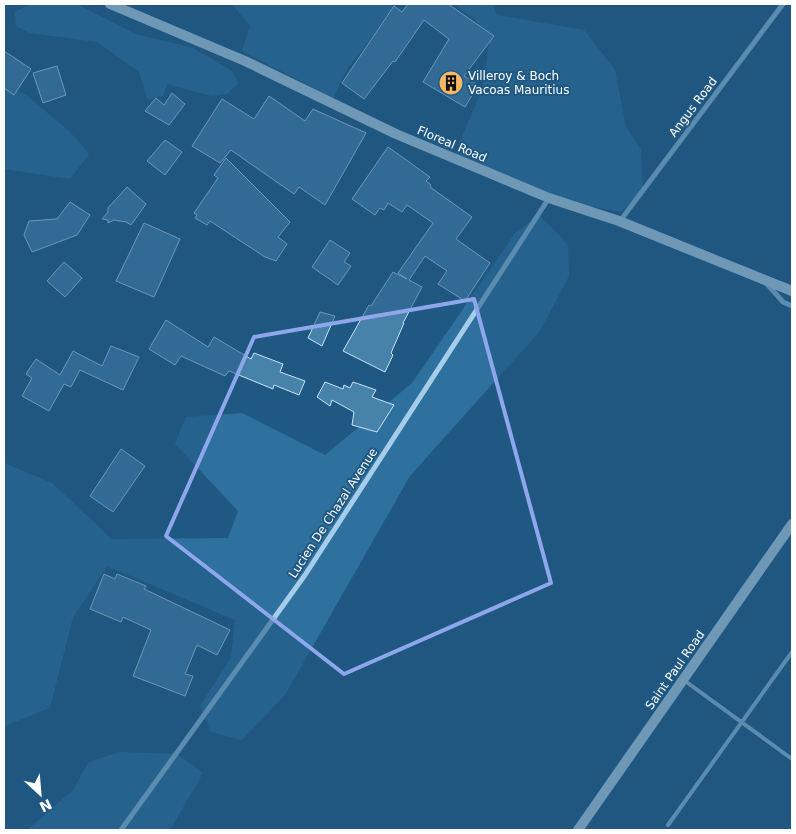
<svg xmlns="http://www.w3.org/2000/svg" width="796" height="834" viewBox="0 0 796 834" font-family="'DejaVu Sans',sans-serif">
  <rect width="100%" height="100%" fill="#1f5882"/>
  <g fill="#2e719e">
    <path d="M31,4h46l58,30 58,14 39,23 6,12 -11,11 -16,2 -44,-12 -4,12 -15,4 -9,-28 -42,-30 -67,-9 -14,-7 -1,-14z"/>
    <path d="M232,4h166l-51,65 -14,29 -91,-47 8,-25z"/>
    <path d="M453,4h39l5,11 87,15 31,40 11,57 15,23 2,40 -22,22 -72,-14 -94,-45 27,-63 7,-46 -14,-25z"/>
    <path d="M4,87l21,7 45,38 19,22 -19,25 -66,-10z"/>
    <path d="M539,215l29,30 1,31 -29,55 -130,145 -125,219 -43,45 -31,-8 -11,-26 31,-48 4,-38 -128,-54 -34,51 -23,91 -46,18v-263l48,20 60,56 116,-1 10,-27 -63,-67 11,-27 56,-4 83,42 87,-72 104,-151z"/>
    <path d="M119,752l58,2 26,19 -33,57h-143l46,-40 16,-28z"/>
  </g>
  <g fill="#4782ab" stroke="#c9e4f7">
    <path d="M408,4h40l46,32 -30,40 14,9 -13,22 -42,-25 26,-43 -25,-19 -29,42 -2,-1 -29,38 -22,-16 52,-77 8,6z"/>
    <path d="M4,51l27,18 -17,26 -10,-7z"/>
    <path d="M57,66l9,29 -23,8 -10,-30z"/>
    <path d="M172,93l13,11 -16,21 -24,-14 11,-13 8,7z"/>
    <path d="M269,96l36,25 8,-12 53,24 -41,72 -26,-18 -5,7 -63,-44 -11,13 -28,-17 30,-47 32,20z"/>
    <path d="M165,140l17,12 -17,23 -18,-14z"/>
    <path d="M388,147l42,30 -4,4 5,4 -1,2 42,30 -16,22 34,24 -25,38 -27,-17 9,-13 -22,-15 -16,24 13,7 -19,36h1l-13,30 2,2 -8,17 -42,-21 26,-46 2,1 22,-34 14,7 -9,-6 35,-50 -26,-18 -5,7 -14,-9 -4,7 -4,-2 -5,7 -23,-16z"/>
    <path d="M226,158l64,64 -12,15 9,7 -11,17 -11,-4 -55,-36 -3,4 -12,-7 2,-3 -3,-2 24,-35 -4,-3z"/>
    <path d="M127,187l19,17 -15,21 -5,-3 -12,-2 -6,3v-3l-6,-1 6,-7v-4z"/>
    <path d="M70,202l20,13 -13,20 -45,17 -8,-17 5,-14 28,-2z"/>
    <path d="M144,223l36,16 -26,58 -38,-16z"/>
    <path d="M330,240l20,13 -6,9 7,4 -13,19 -26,-18z"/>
    <path d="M64,262l18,16 -17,19 -18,-16z"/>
    <path d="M320,312l15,4 -13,30 -14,-8z"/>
    <path d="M166,320l42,27 6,-10 37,22 3,-6 29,11 -3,8 25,9 -6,14 -25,-10 -1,4 -44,-18 -4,5 -44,-20 -6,9 -26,-16z"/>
    <path d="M111,346l28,11 -16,33 -43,-20 -9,17 -7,-3 -15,27 -27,-15 10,-18 -6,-4 10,-15 24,16 13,-24 29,15z"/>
    <path d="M325,382l18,7 1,-4 6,3 3,-6 23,8 -4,7 22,8 -17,27 -25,-7 2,-13 -22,-12 -2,6 -13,-9z"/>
    <path d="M121,449l24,17 -32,46 -23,-16z"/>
    <path d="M104,574l11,5 2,-5 29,12 -2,3 86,41 -13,25 -20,-10 -12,29 8,2 -8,20 -52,-20 18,-46 -28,-13 -2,5 -31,-13z"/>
  </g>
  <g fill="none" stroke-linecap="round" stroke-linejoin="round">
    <g stroke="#a5cde9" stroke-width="4">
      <path d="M685,681l107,78"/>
      <path d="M668,825l124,-173"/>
    </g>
    <g stroke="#a5cde9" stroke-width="5">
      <path d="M620,221l163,-217"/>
      <path d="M767,284l16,18 9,4"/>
      <path d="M121,830l184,-255 244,-377"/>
    </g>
    <g stroke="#d0e6f7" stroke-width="10">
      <path d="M110,4l135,57 151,73 153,64 70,23 173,70"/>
      <path d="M578,830l214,-306"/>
    </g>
  </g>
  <path d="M0 0H796V834H0ZM474,299l77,284 -207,91 -178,-138 88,-199z" fill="#1f5882" fill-opacity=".55" fill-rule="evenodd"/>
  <path fill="none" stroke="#8ea6ec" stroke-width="4" stroke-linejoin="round" d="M474,299l77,284 -207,91 -178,-138 88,-199z"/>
  <defs>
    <symbol id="building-disc" viewBox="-11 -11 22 22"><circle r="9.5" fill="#f8b864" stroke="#1f5882"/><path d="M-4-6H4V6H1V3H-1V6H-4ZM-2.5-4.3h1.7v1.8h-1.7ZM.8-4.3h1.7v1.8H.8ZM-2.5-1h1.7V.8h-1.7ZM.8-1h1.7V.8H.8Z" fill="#111"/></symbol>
  </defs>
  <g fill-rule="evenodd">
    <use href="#building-disc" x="437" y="69" width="28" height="28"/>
  </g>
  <g text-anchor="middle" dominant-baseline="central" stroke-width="4" stroke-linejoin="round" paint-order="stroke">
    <g font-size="12" fill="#fff" stroke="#1f5882" text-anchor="start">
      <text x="468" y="76">Villeroy &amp; Boch<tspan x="468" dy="14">Vacoas Mauritius</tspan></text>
    </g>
    <g font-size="12" fill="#fff" stroke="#1f5882">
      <text transform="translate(693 107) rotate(-53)">Angus Road</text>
      <text transform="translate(452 144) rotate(23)">Floreal Road</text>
      <text transform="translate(333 513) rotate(-57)">Lucien De Chazal Avenue</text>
      <text transform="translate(675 670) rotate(-55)">Saint Paul Road</text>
    </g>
  </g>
  <rect width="796" height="834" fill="none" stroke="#ffffff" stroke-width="10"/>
  <g transform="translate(40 794) rotate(154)" stroke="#1f5882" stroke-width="4" paint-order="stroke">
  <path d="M0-4L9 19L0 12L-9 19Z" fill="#ffffff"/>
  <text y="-8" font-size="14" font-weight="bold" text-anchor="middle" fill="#ffffff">N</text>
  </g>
</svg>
